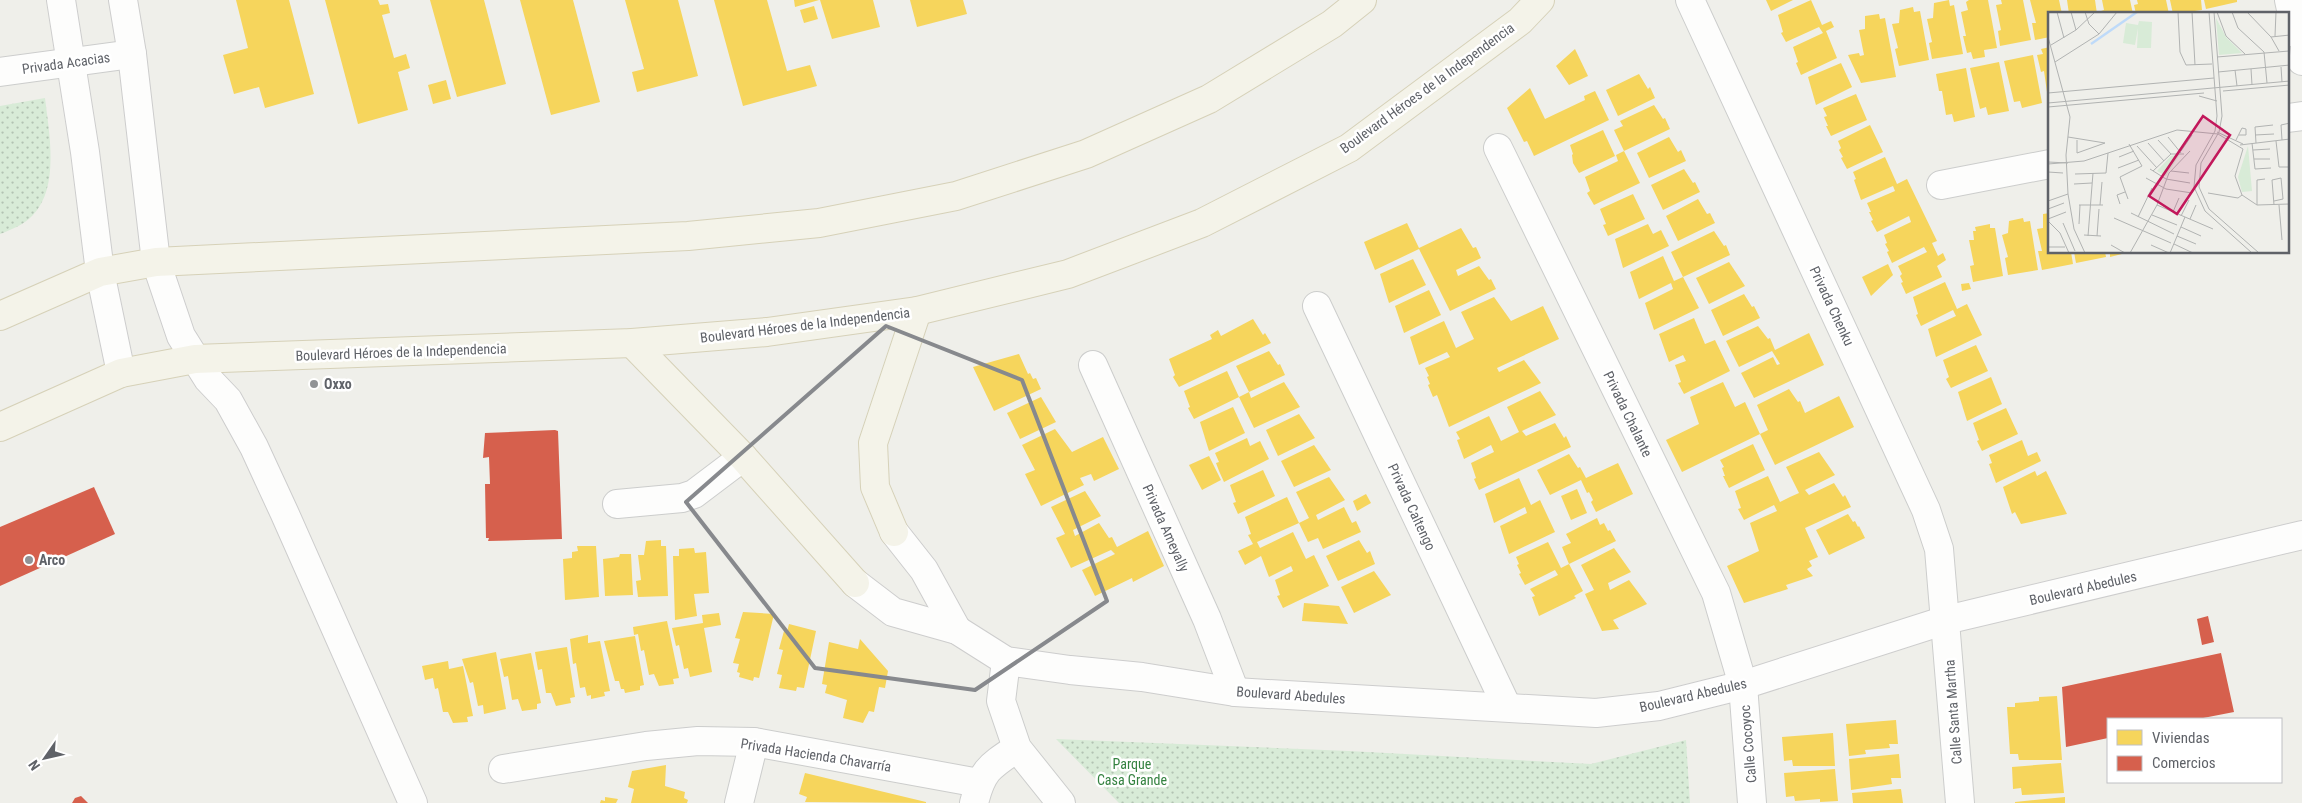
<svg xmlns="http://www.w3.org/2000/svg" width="2302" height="803" viewBox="0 0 2302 803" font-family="'Roboto Condensed',sans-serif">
  <defs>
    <pattern id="grass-dots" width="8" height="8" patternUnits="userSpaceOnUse" patternTransform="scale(1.25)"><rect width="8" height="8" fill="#d8ebd7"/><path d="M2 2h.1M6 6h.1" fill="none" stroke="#b2c2b2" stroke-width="1.8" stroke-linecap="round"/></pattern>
  </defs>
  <rect width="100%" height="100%" fill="#efefea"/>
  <g fill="url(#grass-dots)">
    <path d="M45,98c4,34 15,89 -12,117 -8,9 -22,15 -33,19v-128z"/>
    <path d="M1056,739l293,12 242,13 95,-24 4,63h-571z"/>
  </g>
  <g fill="#f6d55c">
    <path d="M236,0h53l25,94 -49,14 -6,-21 -25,7 -11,-39 25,-7z"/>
    <path d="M325,0h53l2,5 8,-1 2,9 -8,2 12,43 12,-4 4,14 -12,4 10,38 -50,14z"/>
    <path d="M430,0h54l22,84 -49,13z"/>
    <path d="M520,0h53l27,102 -49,13z"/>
    <path d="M625,0h53l20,76 -61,16 -5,-20 12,-3z"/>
    <path d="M714,0h53l20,71 23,-6 7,21 -74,20z"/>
    <path d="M794,0h25l-24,7z"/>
    <path d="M820,0h53l7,27 -48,12z"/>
    <path d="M910,0h53l4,14 -50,13z"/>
    <path d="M1766,0h27l-22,11z"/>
    <path d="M1811,0l11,25 9,-4 3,6 -8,4 11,27 -36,17 -5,-12 2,-1 -5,-15 30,-14 -4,-6 -33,15 -5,-9 2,-1 -5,-17z"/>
    <path d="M1949,0l1,6 4,-1 9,49 -31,5 -3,-16 3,-1 -5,-23 6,-1 1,-15z"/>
    <path d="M1969,0h19l9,48 -13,2 1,7 -12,2 -2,-7 -4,1 -4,-17h3l-5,-24 7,-2 -2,-8z"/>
    <path d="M2001,0h22l8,40 -31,6 -2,-15 3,-1 -5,-25 6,-1z"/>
    <path d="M2030,0h29l3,14h-12v23l-15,3 -3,-17h4z"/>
    <path d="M2067,0h28l2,14h-28z"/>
    <path d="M2102,0h28l3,14h-32v-3l3,-1z"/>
    <path d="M2137,0h29l3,14h-33l-2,-9 4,-1z"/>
    <path d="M2170,0h31l1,10 -29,4z"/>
    <path d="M2204,0h33v2l-31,7z"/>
    <path d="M814,6l4,13 -14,4 -4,-13z"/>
    <path d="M1913,7l1,5 6,-1 9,49 -30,6 -4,-17 3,-1 -6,-24 7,-1 1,-13z"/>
    <path d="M1879,14l1,5 5,-1 11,59 -35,6 -13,-28 11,-2 1,3 4,-1 -5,-25 6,-1v-13z"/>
    <path d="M2050,47v52h-2l-4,-28 -3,1 -4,-17 6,-1 -2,-5z"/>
    <path d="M1575,49l13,27 -19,9 -13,-19z"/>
    <path d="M2033,55l9,48 -20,5 -2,-7 -6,1 -10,-41z"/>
    <path d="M1999,62l10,49 -21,4 -2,-8 -6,2 -10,-41z"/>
    <path d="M1841,63l11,24 -36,18 -8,-28z"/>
    <path d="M1966,68l9,49 -21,5 -2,-8 -6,1 -4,-24h-3l-3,-17z"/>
    <path d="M1639,74l9,15 2,-2 5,11 -37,18 -12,-26z"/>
    <path d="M446,80l5,19 -18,5 -5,-19z"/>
    <path d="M1530,88l15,31 40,-19 -1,-4 11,-5 14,29 -75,36 -7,-15 -3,1 -17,-34z"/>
    <path d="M1856,94l11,26 -36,16 -5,-10h2l-4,-9 3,-1 -4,-8z"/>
    <path d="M1654,105l9,14 2,-1 5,11 -46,22 -10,-21 9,-4 -3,-5z"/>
    <path d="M1870,125l13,27 -36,17 -6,-11 2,-1 -4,-7 2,-2 -3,-7z"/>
    <path d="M1603,130l12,26 -36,17 -6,-10 -1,-8 1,-1 -3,-9z"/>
    <path d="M1669,137l9,15 3,-2 5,11 -37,17 -12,-25z"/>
    <path d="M1624,151l16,32 -46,22 -7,-12 3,-2 -5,-14 33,-16 -2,-6z"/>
    <path d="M1885,157l12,27 10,-5 30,62 -5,2 6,13 5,-3 3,7 -9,6 5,11 -36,17 -5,-11 2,-1 -3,-6 2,-2 -4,-8 29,-14 -3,-5 -32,16 -5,-11 2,-1 -4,-7 2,-1 -3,-8 27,-13 -2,-6 -32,16 -6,-11 2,-1 -4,-8h2l-4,-9 28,-12 -2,-5 -32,14 -7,-20 2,-1 -3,-7z"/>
    <path d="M1684,169l9,14 2,-1 5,10 -37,18 -12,-25z"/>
    <path d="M1633,194l12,25 -37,17 -5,-11 3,-1 -6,-15z"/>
    <path d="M1698,199l9,15 3,-1 5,10 -37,18 -12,-25z"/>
    <path d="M2050,213v39h21l2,12 -31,6 -4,-19h4l-5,-22 6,-1v-14z"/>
    <path d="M2023,218l1,4 6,-1 8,49 -30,5 -3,-17 3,-1 -6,-22 6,-2 1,-12z"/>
    <path d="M1407,223l12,25 42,-20 12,20 3,-1 5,11 -25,12 2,6 21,-10 10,14 2,-1 5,10 -46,22 -31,-62 -44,21 -11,-28z"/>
    <path d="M1648,224l5,10 8,-4 8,16 -46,22 -8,-29z"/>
    <path d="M1990,224v4h5l8,48 -30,6 -3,-16 4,-1 -5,-25h5l-1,-9h3l-1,-4z"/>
    <path d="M1714,231l10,15 2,-1 4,10 -47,22 16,31 -45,22 -9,-27 28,-14 -2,-6 -32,16 -9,-27 33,-16 11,25 9,-4 -12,-25z"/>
    <path d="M2074,252h31l1,5 -30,6z"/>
    <path d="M2110,252h16v1l-16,4z"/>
    <path d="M1413,259l13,26 -37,18 -9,-29z"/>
    <path d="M1729,262l16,24 -36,18 -13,-26z"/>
    <path d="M1888,264l5,11 -22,21 -9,-19z"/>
    <path d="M1945,282l12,27 10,-5 15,31 -46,22 -8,-28 28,-13 -3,-6 -32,16 -5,-11 2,-1 -5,-17z"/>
    <path d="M1969,283l2,6 -9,2 -1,-7z"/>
    <path d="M1429,290l12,25 -37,18 -9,-27z"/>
    <path d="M1744,294l8,13 2,-1 6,12 -37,18 -12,-26z"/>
    <path d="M1494,297l17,24 32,-15 16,33 -62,29 2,4 25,-12 17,23 -92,44 -12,-32 -4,2 -5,-12 2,-1 -3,-7 2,-1 -4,-8 25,-11 -3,-5 -28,13 -9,-28 34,-16 12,27 18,-9 -13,-27z"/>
    <path d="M1694,318l11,26 10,-4 15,31 -46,23 -6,-11 3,-1 -6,-17 11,-4 -3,-6 -14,7 -10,-28z"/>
    <path d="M1253,319l10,16 2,-2 6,10 -92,44 -6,-10 2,-2 -6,-16 43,-20 -2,-4 8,-5 3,6z"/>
    <path d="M1758,326l10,13 2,-1 5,12 34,-17 15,32 -70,33 -13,-25 32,-16 4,8 3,-1 -8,-13 -33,16 -13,-26z"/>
    <path d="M1976,345l12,26 -37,17 -5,-9 3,-2 -6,-17z"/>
    <path d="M1269,351l9,14 2,-1 5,11 -36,17 -13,-26z"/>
    <path d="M1019,354l9,20 2,-1 3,6 3,-1 5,11 -47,22 -21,-44z"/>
    <path d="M1227,371l12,26 -45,22 -6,-11 2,-1 -6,-16z"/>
    <path d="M1991,377l11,27 -35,17 -9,-29z"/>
    <path d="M1284,382l16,25 -46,21 -15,-31 10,-5 2,6z"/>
    <path d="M1723,382l12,25 10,-5 15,32 8,-4 -11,-25 32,-16 9,13 2,-1 5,12 34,-17 15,31 -79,38 -15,-31 -78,38 -16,-32 33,-16 -9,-27z"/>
    <path d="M1540,391l16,24 -34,16 4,5 29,-13 9,15 2,-2 5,11 -92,43 -5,-11 2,-1 -5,-15 23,-11 -3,-7 -27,14 -7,-19 3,-1 -4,-7 33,-16 12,25 18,-9 -12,-25z"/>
    <path d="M1041,397l15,25 -36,17 -13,-26z"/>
    <path d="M1233,407l12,26 -36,18 -9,-29z"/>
    <path d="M2006,408l12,26 -36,17 -5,-10 2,-1 -6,-17z"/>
    <path d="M1299,414l16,24 -37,18 -12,-26z"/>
    <path d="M1055,429l17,23 31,-15 16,32 -25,12 -3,-7 -11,4 4,7 -43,21 -16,-32 10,-4 -13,-25z"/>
    <path d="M1247,438l3,8 10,-5 9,18 -45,23 -5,-11 -3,-8 3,-1 -4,-9z"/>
    <path d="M2022,440l6,16 9,-4 4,9 -45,22 -7,-19 3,-1 -3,-8z"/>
    <path d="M1753,444l12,26 -36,18 -6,-12h2l-3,-8 2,-1 -4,-7z"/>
    <path d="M1314,445l17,25 -37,17 -13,-26z"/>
    <path d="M1819,452l16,23 -30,15 4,5 25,-12 9,14 2,-2 6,12 -46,21 13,29 -9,4 3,5 -5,3 6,7 -27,9 2,4 -44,14 -17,-37 32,-15 -9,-28 27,-12 -3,-6 -30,15 -6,-11 3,-1 -6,-17 33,-15 12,26 10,-5 9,-4 -13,-26z"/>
    <path d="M1569,454l9,14 2,-1 6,11 32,-15 15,31 -37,18 -5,-10 2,-2 -4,-8 -2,1 -6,-13 -31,15 -13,-25z"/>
    <path d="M1209,456l12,24 -19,10 -13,-25z"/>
    <path d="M1263,470l12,26 -37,18 -5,-11 3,-1 -6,-17z"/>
    <path d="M2035,471l2,5 9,-5 21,43 -46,10 -6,-12 -3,2 -9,-27z"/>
    <path d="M1329,477l16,23 -29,15 2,5 26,-13 8,16 4,-2 5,11 -38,17 -5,-11 -10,4 -9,-19 10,-5 -13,-26z"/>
    <path d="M1519,478l12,27 9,-5 15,32 -46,22 -9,-28 27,-13 -2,-6 -31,16 -9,-29z"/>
    <path d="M1577,489l10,24 -16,7 -10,-24z"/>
    <path d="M1085,491l16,25 -28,14 2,6 24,-13 10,15 3,-1 5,10 31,-16 16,35 -31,16 -1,-4 -37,18 -13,-26 33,-16 -4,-4 -40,18 -15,-30 9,-4 -14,-27z"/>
    <path d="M1366,494l5,9 -14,8 -4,-10z"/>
    <path d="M1287,497l12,26 -42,19 3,6 33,-16 13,27 8,-4 15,31 -46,22 -6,-12 3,-1 -5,-15 18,-9 -2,-5 -22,11 -8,-21 -16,9 -7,-14 15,-7 -5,-9 3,-1 -6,-17z"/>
    <path d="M1848,514l5,8 2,-1 3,6 1,-1 6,12 -36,17 -13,-25z"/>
    <path d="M1597,518l3,7 4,-2 4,8 2,-1 6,11 -47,23 -7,-17 9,-4 -5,-9z"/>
    <path d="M661,540v6h5l2,50 -30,1 -2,-16 5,-1 -3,-25h6l2,-14z"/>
    <path d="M1359,540l8,13 3,-2 5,13 -37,17 -12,-25z"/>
    <path d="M1548,542l13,26 8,-4 14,27 -9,5 2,2 -37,18 -7,-19 3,-1 -5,-7 28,-14 -3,-5 -30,15 -6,-11 2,-1 -4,-8 2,-1 -3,-7z"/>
    <path d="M577,546h19l3,51 -34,3 -2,-41 9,-1v-6l6,-1z"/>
    <path d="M694,548l1,5 11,-1 3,41 -15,1 3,22 -22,4 -2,-64h6v-7z"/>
    <path d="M1614,548l17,24 -23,11 2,7 19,-10 18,24 -34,16 6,9 -17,2 -17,-37 9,-4 -13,-25z"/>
    <path d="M620,554h11l2,41 -28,1 -2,-37 16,-2z"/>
    <path d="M1374,571l17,24 -37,18 -13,-26z"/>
    <path d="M1304,603l35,3 9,18 -46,-3z"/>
    <path d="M743,612l31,2 -15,64 -5,-1 -1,4 -14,-4 1,-4 -3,-1 2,-8 -6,-1 7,-24 -5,-1z"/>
    <path d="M719,613l2,12 -17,3 8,44 -22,5 -2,-9 -4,1 -5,-24 -3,1 -4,-18 31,-5 -1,-8z"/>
    <path d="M667,621l12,57 -6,1 1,5 -15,2 -5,-12 -5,1 -5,-25 -3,1 -3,-17 -4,1 -1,-8z"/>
    <path d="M789,624l27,7 -12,57 -7,-1 -1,4 -17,-3 3,-13 -5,-1 6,-24 -4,-1 5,-18 3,1z"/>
    <path d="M588,635v8l12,-2 10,50 -6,1 1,4 -14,3v-4l-4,1 -2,-9 -5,1 -4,-25 -3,1 -3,-25z"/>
    <path d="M635,636l9,49 -4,1v4l-15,3 -1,-4h-3l-2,-8h-4l-11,-40z"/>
    <path d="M860,639l28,32 -3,17 -6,-1 -5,25 -5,-1 -6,12 -20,-5 4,-18 -22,-7 2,-8 -5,-1 7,-42 29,7z"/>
    <path d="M567,647l8,50 -5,1 1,5 -15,3 -5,-13h-5l-4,-24 -4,1 -3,-18z"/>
    <path d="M496,652l10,57 -22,5 -1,-9 -5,1 -5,-24 -3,1 -8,-24z"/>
    <path d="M531,653l10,50 -4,1v5l-15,2 -4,-12 -6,1 -4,-24 -4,1 -4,-18z"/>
    <path d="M448,661l1,8 14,-3 10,50 -6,1 1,5 -15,1 -5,-11h-5l-5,-24 -3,1 -2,-11 -8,2 -3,-14z"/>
    <path d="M2057,696l5,64h-43l-1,-6h-8l-3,-47h8v-4l24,-2v-4z"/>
    <path d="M1896,720l2,24h-9l1,4 -25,2 1,4 -17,2 -3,-32z"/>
    <path d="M1833,733l2,33h-42l-1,-6 -8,1 -2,-24z"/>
    <path d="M1899,754l2,24h-10l1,6 -41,6 -2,-31z"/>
    <path d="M2061,763l3,30 -42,2 -1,-7 -8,1 -1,-22z"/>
    <path d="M666,765l-1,21 20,6 -1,6 4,2 -1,3h-56l3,-14 -6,-2 4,-16z"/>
    <path d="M1835,769l3,32 -18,1v-3l-25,2 -1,-5 -8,1 -2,-24z"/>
    <path d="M805,773l121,29v1l-121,-1 2,-5 -8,-3z"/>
    <path d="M1901,789l2,14h-50l-1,-10z"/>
    <path d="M605,797l13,2 -2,4h-16l1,-3 4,1z"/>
    <path d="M2065,797v6h-50v-1z"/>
  </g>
  <g fill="#d6604d">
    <path d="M555,430l3,1 4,108 -74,2 1,-3h-3l-1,-54h5l-1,-27 -6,1 2,-25z"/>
    <path d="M94,487l21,47 -115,52v-59z"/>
    <path d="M2208,616l6,26 -12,3 -5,-26z"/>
    <path d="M2221,653l13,59 -36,7h-90v19l-42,9 -4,-60z"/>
    <path d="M81,796l7,7h-16l3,-5z"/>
  </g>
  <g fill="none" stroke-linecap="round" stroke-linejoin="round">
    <defs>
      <g id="street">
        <path d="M1690,0l236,510 13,39 21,254"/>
        <path d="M2289,0l13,61"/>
        <path d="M0,72l132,-18"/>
        <path d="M2288,118l14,-2"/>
        <path d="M1498,148l218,445 27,92 9,118"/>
        <path d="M1941,185l109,-21"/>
        <path d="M1317,306l190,401"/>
        <path d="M1093,365l114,254 28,73"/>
        <path d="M617,504l65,-6 12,-4 49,-37"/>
        <path d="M1006,661l-5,40 16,47 44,55"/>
        <path d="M503,769l143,-23 52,-5 56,1 225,41"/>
        <path d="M739,803l15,-61"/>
        <path d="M974,803c8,-33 16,-37 43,-55"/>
      </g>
      <g id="secondary">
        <path d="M61,0l24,152 15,120 21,101"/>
        <path d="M123,0l9,54 24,208 25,74 27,43 20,21 26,47 30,65 129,291"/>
        <path d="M894,532l30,38 33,60"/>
        <path d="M855,583l38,29 64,18 49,31 64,9 72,7 93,15 361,21 63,-7 84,-21 203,-65 356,-85"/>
      </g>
      <g id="primary">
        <path d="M0,316l100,-44 56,-10 532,-26 131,-13 137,-27 130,-42 123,-55 123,-75 30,-24"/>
        <path d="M632,343l111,114 112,126"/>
        <path d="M0,427l121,-54 74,-14 437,-16 135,-11 150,-21 151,-37 134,-51 147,-75 171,-127 20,-21"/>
        <path d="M894,532l-19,-45 -2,-44 44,-132"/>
      </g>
    </defs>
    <use href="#street" stroke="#cccdcc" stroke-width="30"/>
    <use href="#secondary" stroke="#cdcdcd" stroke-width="30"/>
    <use href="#primary" stroke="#d6d1b8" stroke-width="30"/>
    <use href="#street" stroke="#fdfdfc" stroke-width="28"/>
    <use href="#secondary" stroke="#fdfdfc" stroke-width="28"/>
    <use href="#primary" stroke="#f4f3e9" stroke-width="28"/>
  </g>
  <path fill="none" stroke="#87898d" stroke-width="4" stroke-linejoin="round" d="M886,326l136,54 85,221 -132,89 -160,-22 -129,-166z"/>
  <g fill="#919396" stroke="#fff" stroke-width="2">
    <circle cx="314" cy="384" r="5"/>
    <circle cx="29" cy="560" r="5"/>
  </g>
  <g text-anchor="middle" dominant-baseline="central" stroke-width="5" stroke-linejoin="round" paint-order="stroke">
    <g font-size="14" fill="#5f6268" stroke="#fff">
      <text transform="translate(66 63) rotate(-8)">Privada Acacias</text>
      <text transform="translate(1427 88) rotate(-36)">Boulevard Héroes de la Independencia</text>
      <text transform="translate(1832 306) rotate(65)">Privada Chenku</text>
      <text transform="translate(805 325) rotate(-7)">Boulevard Héroes de la Independencia</text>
      <text transform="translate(401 352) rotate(-2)">Boulevard Héroes de la Independencia</text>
      <text transform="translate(1628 414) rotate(64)">Privada Chalante</text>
      <text transform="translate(1412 507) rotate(65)">Privada Caltengo</text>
      <text transform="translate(1166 528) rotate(66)">Privada Ameyally</text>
      <text transform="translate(2083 588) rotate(-13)">Boulevard Abedules</text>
      <text transform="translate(1291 695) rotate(4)">Boulevard Abedules</text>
      <text transform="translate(1693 695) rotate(-13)">Boulevard Abedules</text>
      <text transform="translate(1953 712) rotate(-94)">Calle Santa Martha</text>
      <text transform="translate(1748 744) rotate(-95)">Calle Cocoyoc</text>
      <text transform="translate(816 755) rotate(9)">Privada Hacienda Chavarría</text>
    </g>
    <g font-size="14" font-weight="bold" fill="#5f6268" stroke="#fff" text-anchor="start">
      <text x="324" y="384">Oxxo</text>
      <text x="39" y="560">Arco</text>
    </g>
    <g font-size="14" fill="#348240" stroke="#fff">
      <text x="1132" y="764">Parque<tspan x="1132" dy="16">Casa Grande</tspan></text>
    </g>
  </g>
  <g transform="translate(2048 12)">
    <rect width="241" height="241" fill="#efefea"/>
    <path d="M168,6l10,19 16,16 -23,2zM200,134l4,45 -10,1 -4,-15zM132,142l-14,22 -9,-5 14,-15z" fill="#d8ebd7"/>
    <path d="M91,9l13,1 -1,26h-14l1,-20 -3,17 -12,-2 3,-20 12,2z" fill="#d8ebd7"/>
    <path fill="none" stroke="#bedaf9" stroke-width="2.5" d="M43,32l46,-32"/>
    <path fill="none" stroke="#b1b3b2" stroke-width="1" d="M9,0l7,26M23,0l5,18M37,0l4,12 10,10M130,0l2,40 6,13 26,-1M144,0l3,53M161,0l8,104 -2,15 -19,34 -2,22 11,24 47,42M166,0l8,104 -3,16 -18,31 -2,24 10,22 50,44M169,0l9,24 19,18M184,0l6,16 26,24 3,31M199,0l24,25 8,14M227,24l1,-24M0,25l22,80 -4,38 2,39 6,35 11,24M223,25l19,-2M3,33l25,-15 19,-18M169,45l72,-6M7,50l44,-28 18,-22M241,53l1,-19M233,55l1,15M203,57l1,16M187,58l2,16M170,60l72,-7M175,79l67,-6M0,81l166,-15M151,84l18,5M0,91l242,-22M0,95l156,-14M169,120l26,12M207,123l19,-1M20,125l37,6 -28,10v-13M120,125l13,16M110,128l13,14M188,128l6,-12 4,1v6h-7M234,128l-1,-15 9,-2M228,129l3,26h11M100,131l16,18M204,131l3,26 16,-1M208,131l-1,-16 18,-2M192,133l50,-6M89,134l20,22M195,137l-8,27 7,19 15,10 33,-1M205,138l17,-1M133,139l11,-16M71,145l15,-6M206,147h16M0,150l20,1M0,152l36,-3 93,-31 41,4 25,15M70,156l21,-8M102,157l16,10 24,4M105,159l18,-17h13M123,159l18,2M0,160l15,1M27,162l31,-1 2,-20M98,166l20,11 26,4M26,172l18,-1M160,181l30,5 4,-3M80,187l-8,-22 22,-11 -13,-22M0,189l20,-7M226,189l9,-2 -2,-21 -9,2 2,25M72,192l-3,-9 8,-3M31,193h24M52,193l2,-23M109,193l56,24M209,193v-25l8,-1M231,193l3,35M0,197l16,-6M125,200l6,-14M83,201l43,21M104,203l25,10M133,204l8,-16M90,205l14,-29M66,206l57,25M0,207l18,-7M142,207l6,-14M0,209l12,12 9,20M15,211l12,28M31,212l1,-19M133,215l20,9M36,223l17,1M40,224l5,-63M49,224l2,-27M129,224l19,8M126,232l19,9M63,233l14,8M103,233l18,8M0,235h17M82,241l27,-48 12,-32 21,-22M122,241l15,-36"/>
    <path fill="#c2185b" fill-opacity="0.15" stroke="#c2185b" stroke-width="2.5" d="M155,104l27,19 -53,79 -28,-18z"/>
    <rect width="241" height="241" fill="none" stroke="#5f6268" stroke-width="2.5"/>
  </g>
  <rect x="2107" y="718" width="175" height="65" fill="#ffffff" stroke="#bfc0c3"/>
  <rect x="2117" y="730" width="25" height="15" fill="#f6d55c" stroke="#bfc0c3"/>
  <text x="2152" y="743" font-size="15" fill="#5f6268">Viviendas</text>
  <rect x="2117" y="756" width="25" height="15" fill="#d6604d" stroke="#bfc0c3"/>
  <text x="2152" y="768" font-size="15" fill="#5f6268">Comercios</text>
  <g transform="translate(45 758) rotate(236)" stroke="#ffffff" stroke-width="4" paint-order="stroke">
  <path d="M0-4L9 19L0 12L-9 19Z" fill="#5f6268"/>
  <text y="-8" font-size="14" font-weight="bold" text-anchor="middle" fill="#5f6268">N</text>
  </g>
</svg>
